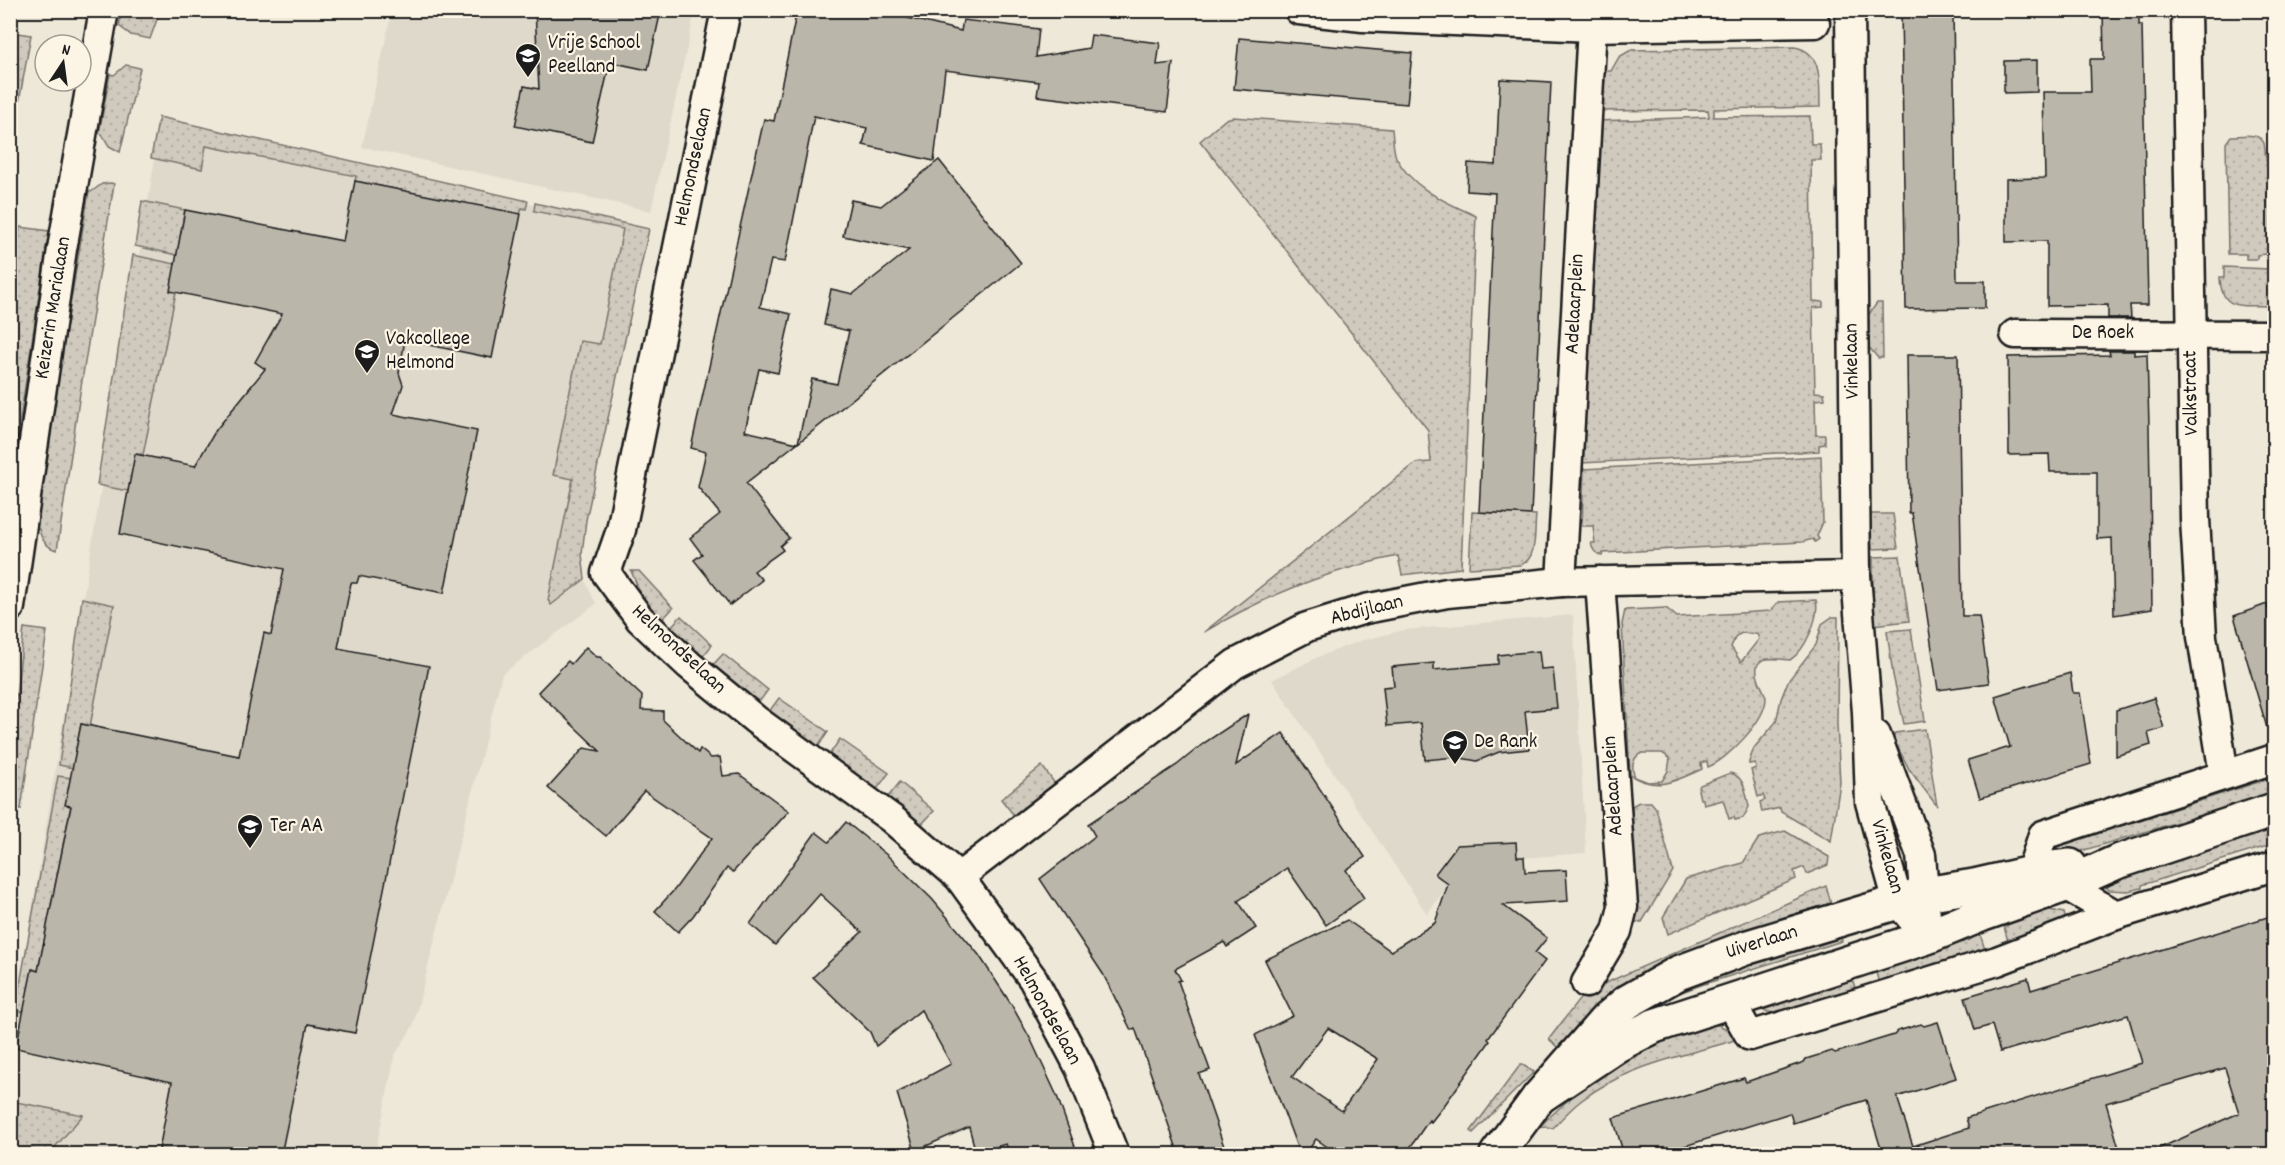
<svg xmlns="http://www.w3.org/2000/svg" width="2285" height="1165" viewBox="0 0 2285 1165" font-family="Dekko,sans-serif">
  <defs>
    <pattern id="grass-dots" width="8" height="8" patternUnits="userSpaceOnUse" patternTransform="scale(1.5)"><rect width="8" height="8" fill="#cfcabd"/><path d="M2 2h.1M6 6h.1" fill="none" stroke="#b1ada2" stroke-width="1.8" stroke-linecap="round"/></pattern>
  </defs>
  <rect width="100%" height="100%" fill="#eee8d9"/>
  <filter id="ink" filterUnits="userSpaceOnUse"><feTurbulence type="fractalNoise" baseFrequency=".0167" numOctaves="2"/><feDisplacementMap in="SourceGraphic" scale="12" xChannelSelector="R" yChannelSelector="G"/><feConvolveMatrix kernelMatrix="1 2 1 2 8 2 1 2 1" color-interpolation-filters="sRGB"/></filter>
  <g filter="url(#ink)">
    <g fill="#ded9cb">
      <path d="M392,11h303l-44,200 -289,-64z"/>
      <path d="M161,121l484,109 -66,316 3,28 14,30 -94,70 -89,352 -18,29 -20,99h-364v-113z"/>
      <path d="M1573,615l13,238 -121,9 -38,52 -155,-234 46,-23 42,-16 44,-11z"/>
    </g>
    <g fill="url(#grass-dots)" stroke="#76736c" stroke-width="1.5" fill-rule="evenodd">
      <path d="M122,11h38l-10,28 -19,-4 -12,-9z"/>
      <path d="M11,32l20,3 -20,112 -1,-115z"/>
      <path d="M1794,47c30,4 25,38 26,60l-106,2v8l96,-1 1,28h9l1,16h-10l2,141 10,1v5l-10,1 2,84 9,1 1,6 -10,1 1,35h9v9l-6,1v6l-238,12 16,-342 112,-4 -1,-7 -111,1 3,-40h11l8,-14 12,-7z"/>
      <path d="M126,65l14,3 -20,84 -11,-6 -7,-12 -3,-1 11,-59 4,1z"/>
      <path d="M159,117l369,84 -2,8 -4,-1 -2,6 -165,-33 1,-5 -150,-30 -4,23 -51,-11z"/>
      <path d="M1233,117l159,12c1,8 1,21 4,28 16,32 50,45 80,59l-15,352 -59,7 -4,-19c-70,14 -133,40 -194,76l212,-169 15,-1 -3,-32 -228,-289 26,-22z"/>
      <path d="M2231,136c12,0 27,-4 33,7l10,68v42l-17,2v4h-11v-5h-18l-2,-111z"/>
      <path d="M111,183l3,1 -34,209 -23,157c-10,-2 -16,-11 -18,-21l-3,-1 21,-144 32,-193 2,1 11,-8z"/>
      <path d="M142,201l43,9 -8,45 -42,-9z"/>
      <path d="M535,203l114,26 -63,291 -4,34 3,25 -34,26 -3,-5 25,-121 -20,-4 27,-134 20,3 23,-115 -89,-18z"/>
      <path d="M20,227l29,4 -38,247 -1,-182z"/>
      <path d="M133,255l42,9 1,28 -33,163 -7,-1 -8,37 -31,-6z"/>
      <path d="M2224,267l45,2 -2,37c-26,-1 -46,5 -47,-29h4z"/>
      <path d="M1877,303h5l1,55h-5l-11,-13v-28z"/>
      <path d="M1821,456l2,66 -6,14 2,3 -4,3 -2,-3 -11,3 -199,11 -1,3c-6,-2 -10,-6 -11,-13h4l-2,-17h-11l2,-57z"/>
      <path d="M1472,512l64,3c-2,16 2,43 -15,50l-52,3z"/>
      <path d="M1870,514h23l5,34 -26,1z"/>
      <path d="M1900,556l9,65 -36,4v-68z"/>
      <path d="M631,571h8l34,37 -13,14 -16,-21z"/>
      <path d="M82,598l32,7 -24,121 -9,-2 -8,44 -14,-3z"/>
      <path d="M1816,600c4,17 -11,51 -26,60 -17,-2 -41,-6 -31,21 2,5 6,12 7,17 0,22 -39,62 -58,69l-1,-6 -6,2 1,6c-27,12 -44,23 -72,6l-8,-151 3,-14 41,-2 11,9 93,-6 8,-9zM1742,633l15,1 2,5 -18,23 -10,-15 5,-11zM1642,753h20l8,5 -2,13 -6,10 -14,1 -13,-5c-4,-9 -3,-20 7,-24z"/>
      <path d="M681,616l31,29 -12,15 -32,-30z"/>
      <path d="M1832,617h6l-1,107 3,59 -9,58 -50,-29 -1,-4 -18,4 -2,-10 5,-2 -2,-5 -5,2 -7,-27 5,-2 -1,-5 -6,1v-2l5,-14 22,-26 5,-23 7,-18 28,-36 6,-21z"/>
      <path d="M24,628l23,3 -26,178 -10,-2v-67z"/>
      <path d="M1911,629l14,92 -21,3 -11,-49 -6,-44z"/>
      <path d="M723,654l45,36 -11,15 -47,-37z"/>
      <path d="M779,698l49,34 -10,15 -50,-34z"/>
      <path d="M1925,729l12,77 -28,-37 -16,-31 2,-5z"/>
      <path d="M840,739l49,34 -12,16 -48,-34z"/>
      <path d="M1042,766l14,19 -40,33 -15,-19z"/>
      <path d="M1730,773c15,3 16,21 19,34l-6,11 -8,2 -1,-3 -5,2 -6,-19 -19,5 -1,-6h-3l-2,-9 2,-5z"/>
      <path d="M58,776l13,2v28l-33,165 -5,-2 -9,43 -9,-1z"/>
      <path d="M2274,777v16l-216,65 -6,-3 1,-9 69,-25 2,4z"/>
      <path d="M900,782l34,29 -13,14 -33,-28z"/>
      <path d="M1639,802h12l5,6 17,63 -31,51h-12l2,-116z"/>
      <path d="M2274,829v15l-132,41v3l-14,3 -19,-1 -2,-2 3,-8z"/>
      <path d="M1785,831l44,26 -1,8 -21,9 -3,-7 -10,4 2,8 -128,55 -5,-17 23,-38 57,-16 16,-25z"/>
      <path d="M1826,886l7,24 -247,110 -29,27 -8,-8 36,-47z"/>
      <path d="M2040,908l24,5 1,4 -3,5 -54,19 -6,-21z"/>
      <path d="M1839,930l3,11 -141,44 -43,16 -1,-6z"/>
      <path d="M1979,930l6,20 -106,34 -4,-16z"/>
      <path d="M1851,975l5,16 -79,23 -17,-4v-3z"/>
      <path d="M1706,1023l10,1 18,8 1,6 -3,3c-50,15 -108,26 -150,59 -11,8 -20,18 -29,28l-13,-2 43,-40 44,-32z"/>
      <path d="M1521,1064l13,8 -61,61 -2,-2z"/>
      <path d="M10,1101h1l72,14 -34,39h-38z"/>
    </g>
    <g fill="#bab6aa" stroke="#1c1c1c" stroke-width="1.5" fill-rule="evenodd">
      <path d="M535,10h126l-13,60 -38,-8 -18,80 -77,-16 9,-40 15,3z"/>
      <path d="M797,10h78l86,21 2,-11 76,9 -3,28 53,-9 2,-13 69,8 -3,22 16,-2 -6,49 -130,-16 2,-14 -94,-12 -11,91 -71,-16 4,-17 -53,-12 -29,146 -14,-2 -11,47 31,7 -13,59 -19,-4 -14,62 52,12 -51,40 43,55 -9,8 3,4 -29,21 8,9 -32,25 -36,-45 8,-6 -12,-16 30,-24 -22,-27 8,-35 -15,-4 73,-329 10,2z"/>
      <path d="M1901,10h52l4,271h28v27l-79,1z"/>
      <path d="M2103,10h36v15h3l6,280h-18l1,13h-23v-13l-61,1v-65l-41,1v-63l39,-1 -2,-86h48l-1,-33h14z"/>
      <path d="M1239,38l173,15 -5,51 -173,-15z"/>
      <path d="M2037,60v32l-33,1v-32z"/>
      <path d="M1500,79l51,3 -20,433 -52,-3 16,-319 -28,-2 1,-28 28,2z"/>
      <path d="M939,160l82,103 -223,180 14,-64 25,5 12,-53 -25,-6 7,-36 22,5 56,-44 -66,-14 8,-36 30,6z"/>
      <path d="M355,181l166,33 -29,144 -87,-18 -6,33 4,12 -10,29 84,17 -33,162 -85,-17 -2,7h-6l-13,65 91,18 -74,367 -47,-9 -27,131h-123l14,-73 -156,-34 16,-79 6,2 33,-165 -6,-1 16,-81 158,32 25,-123 7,2 13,-66 -164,-35 15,-80 60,12 21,-36 49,-61 -10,-7 27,-48 -112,-23 15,-81 158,31z"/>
      <path d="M2109,351h25v4l13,-1 2,72 3,183 -38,6 -2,-77 -15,1v-67h-47l-1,-18 -40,1 -1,-98 102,-2z"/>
      <path d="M1907,355h51l4,261h17l10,67 -51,7 -26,-177h-3z"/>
      <path d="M2267,604l7,25v98l-7,1 -33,-112z"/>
      <path d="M586,647l11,10h3l42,39 -1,14 22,1v9l35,33 2,-4 11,9 9,-1 3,19 16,-2 50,37 -56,61 -6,-4 -34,48 -15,16 -23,-21 20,-22 37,-51 -68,-47 -38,45 -58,-48 36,-40 16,3 -62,-59 30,-31 3,3z"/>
      <path d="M1539,651l2,18 12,-1 4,40 -32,3 4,38 -30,3 -22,9 -21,-4 -31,3 -4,-37 -34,3 -4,-39 11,-1 -2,-19 42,-4v7l64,-6v-9z"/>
      <path d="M2070,673l3,20h7l11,71 -111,34 -12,-38 42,-13 -15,-51z"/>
      <path d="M2154,698l10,30 -16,5 3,12 -35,11v-46z"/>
      <path d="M1248,714l-12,51 47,-32 82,124 -19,13 18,28 -38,27 -39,-57 -49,33 18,27 -29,19 -3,-5 -49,27 6,11 -3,1 32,89 -11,4 28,81h-48l-44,-127 -4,2 -28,-56 -63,-95 55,-43 -7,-12 89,-59 27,-22z"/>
      <path d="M846,822l42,34 44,43 47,56 32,49 20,36 26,56 21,59h-68l-4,-11 -30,9 -7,-26 -54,24 -18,-58 54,-29 -30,-54 -45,36 -6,-14 -57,-55 49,-45 -42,-38 -45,51 -25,-21 66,-92 13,10z"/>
      <path d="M1516,842l1,15h7l1,15 41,-2 2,31 -65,4 44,33 -12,15 10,8 -57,78 2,2 -44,62 -15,19 -2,-2 -24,35h-66l-23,-16 -11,16h-5l-45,-120 38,-19 -28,-56 82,-40 44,31 44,-28 13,-39 -13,-10 22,-29zM1328,1028l50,31 -36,52 -50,-34z"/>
      <path d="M2274,915v240h-130l95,-42 -14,-45 -119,35 15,52h-238l-17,-55 -73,23 -3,-10 -134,42h-32l-11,-37 131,-40 2,4 58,-20 2,-3 26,-8 3,2 59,-18 4,-4 23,-7 3,2 14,-4 18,56 -59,19 16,49 56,-18 -3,-10 176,-55 -14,-48 -128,37 -8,-27 -17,5 -10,-33 63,-19 3,12z"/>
    </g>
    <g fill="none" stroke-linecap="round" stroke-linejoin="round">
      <defs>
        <g id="minor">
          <path d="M726,10l-105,520 -15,43 34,46 49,46 67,55 136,99 67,58 74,102 47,89 34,86"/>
          <path d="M1299,10l64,7 229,10 223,-4"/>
          <path d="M1850,10l6,566 11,136 3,90 28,100 29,35"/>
          <path d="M2186,10l9,509 7,118 22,137"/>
          <path d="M2015,334l259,1"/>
          <path d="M1561,582l31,-555"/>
          <path d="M10,607l52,-358 42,-239"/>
          <path d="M1876,735l45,120 5,62"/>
          <path d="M2031,873l12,-38 231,-76"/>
          <path d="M959,877l276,-213 72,-37 58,-18 82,-16 114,-11 295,-6"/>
          <path d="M2065,885l51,30"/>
          <path d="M1586,983l31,-52 6,-24 -23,-326"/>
          <path d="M1730,1001l20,35 247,-75 119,-46 158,-49"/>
        </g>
        <g id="secondary">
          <path d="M1539,1097l78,-52 37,-19 273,-89 56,-23 82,-29 52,-23 157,-52"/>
          <path d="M1497,1154l42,-57 66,-76 22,-19 51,-29 70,-26 177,-53 49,-8 79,-18 17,-2"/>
        </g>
      </defs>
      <use href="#minor" stroke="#1c1c1c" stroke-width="33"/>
      <use href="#secondary" stroke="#1c1c1c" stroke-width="38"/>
      <use href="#minor" stroke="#fcf5e5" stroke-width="28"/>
      <use href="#secondary" stroke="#fcf5e5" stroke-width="33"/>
    </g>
  </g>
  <defs>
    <symbol id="school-pin" viewBox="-11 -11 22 30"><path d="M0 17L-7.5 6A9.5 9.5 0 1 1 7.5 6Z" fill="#1c1c1c" stroke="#fcf5e5"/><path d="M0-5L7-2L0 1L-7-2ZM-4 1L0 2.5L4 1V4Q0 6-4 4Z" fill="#fff"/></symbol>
    <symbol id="university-pin" viewBox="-11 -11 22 30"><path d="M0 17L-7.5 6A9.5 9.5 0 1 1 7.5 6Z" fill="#1c1c1c" stroke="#fcf5e5"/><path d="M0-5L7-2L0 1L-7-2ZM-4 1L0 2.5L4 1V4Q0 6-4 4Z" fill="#fff"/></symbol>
  </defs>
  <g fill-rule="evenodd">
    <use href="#school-pin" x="513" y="41" width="30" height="40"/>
    <use href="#school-pin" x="352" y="337" width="30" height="40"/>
    <use href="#school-pin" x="1440" y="728" width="30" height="40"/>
    <use href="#university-pin" x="235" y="812" width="30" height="40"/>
  </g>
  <g text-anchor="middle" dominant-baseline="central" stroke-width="4.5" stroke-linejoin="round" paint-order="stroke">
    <g font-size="21" fill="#1c1c1c" stroke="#fcf5e5" text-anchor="start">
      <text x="548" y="44">Vrije School<tspan x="548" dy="24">Peelland</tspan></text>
      <text x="386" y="340">Vakcollege<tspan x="386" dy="24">Helmond</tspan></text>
      <text x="1474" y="743">De Rank</text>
      <text x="270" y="827">Ter AA</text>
    </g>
    <g font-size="21" fill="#1c1c1c" stroke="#fcf5e5">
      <text transform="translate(694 167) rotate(-78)">Helmondselaan</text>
      <text transform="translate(1576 304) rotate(-87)">Adelaarplein</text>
      <text transform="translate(54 308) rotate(-81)">Keizerin Marialaan</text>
      <text x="2103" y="334">De Roek</text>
      <text transform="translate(1853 361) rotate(-91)">Vinkelaan</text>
      <text transform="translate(2192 393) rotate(-91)">Valkstraat</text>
      <text transform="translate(1367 611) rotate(-14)">Abdijlaan</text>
      <text transform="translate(678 650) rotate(43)">Helmondselaan</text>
      <text transform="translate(1614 786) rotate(-94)">Adelaarplein</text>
      <text transform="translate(1886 857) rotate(74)">Vinkelaan</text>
      <text transform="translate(1762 943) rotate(-17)">Uiverlaan</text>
      <text transform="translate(1046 1011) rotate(61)">Helmondselaan</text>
    </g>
  </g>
  <rect width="2285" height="1165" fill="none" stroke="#fcf5e5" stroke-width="36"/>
  <rect x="18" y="18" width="2249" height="1129" fill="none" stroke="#1c1c1c" stroke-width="2" filter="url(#ink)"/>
  <g transform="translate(63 63) rotate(13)"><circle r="28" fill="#fcf5e5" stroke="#a29e95" stroke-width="1.5"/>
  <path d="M0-4.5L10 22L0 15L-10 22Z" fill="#1c1c1c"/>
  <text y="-9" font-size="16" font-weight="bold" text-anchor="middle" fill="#1c1c1c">N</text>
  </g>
</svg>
